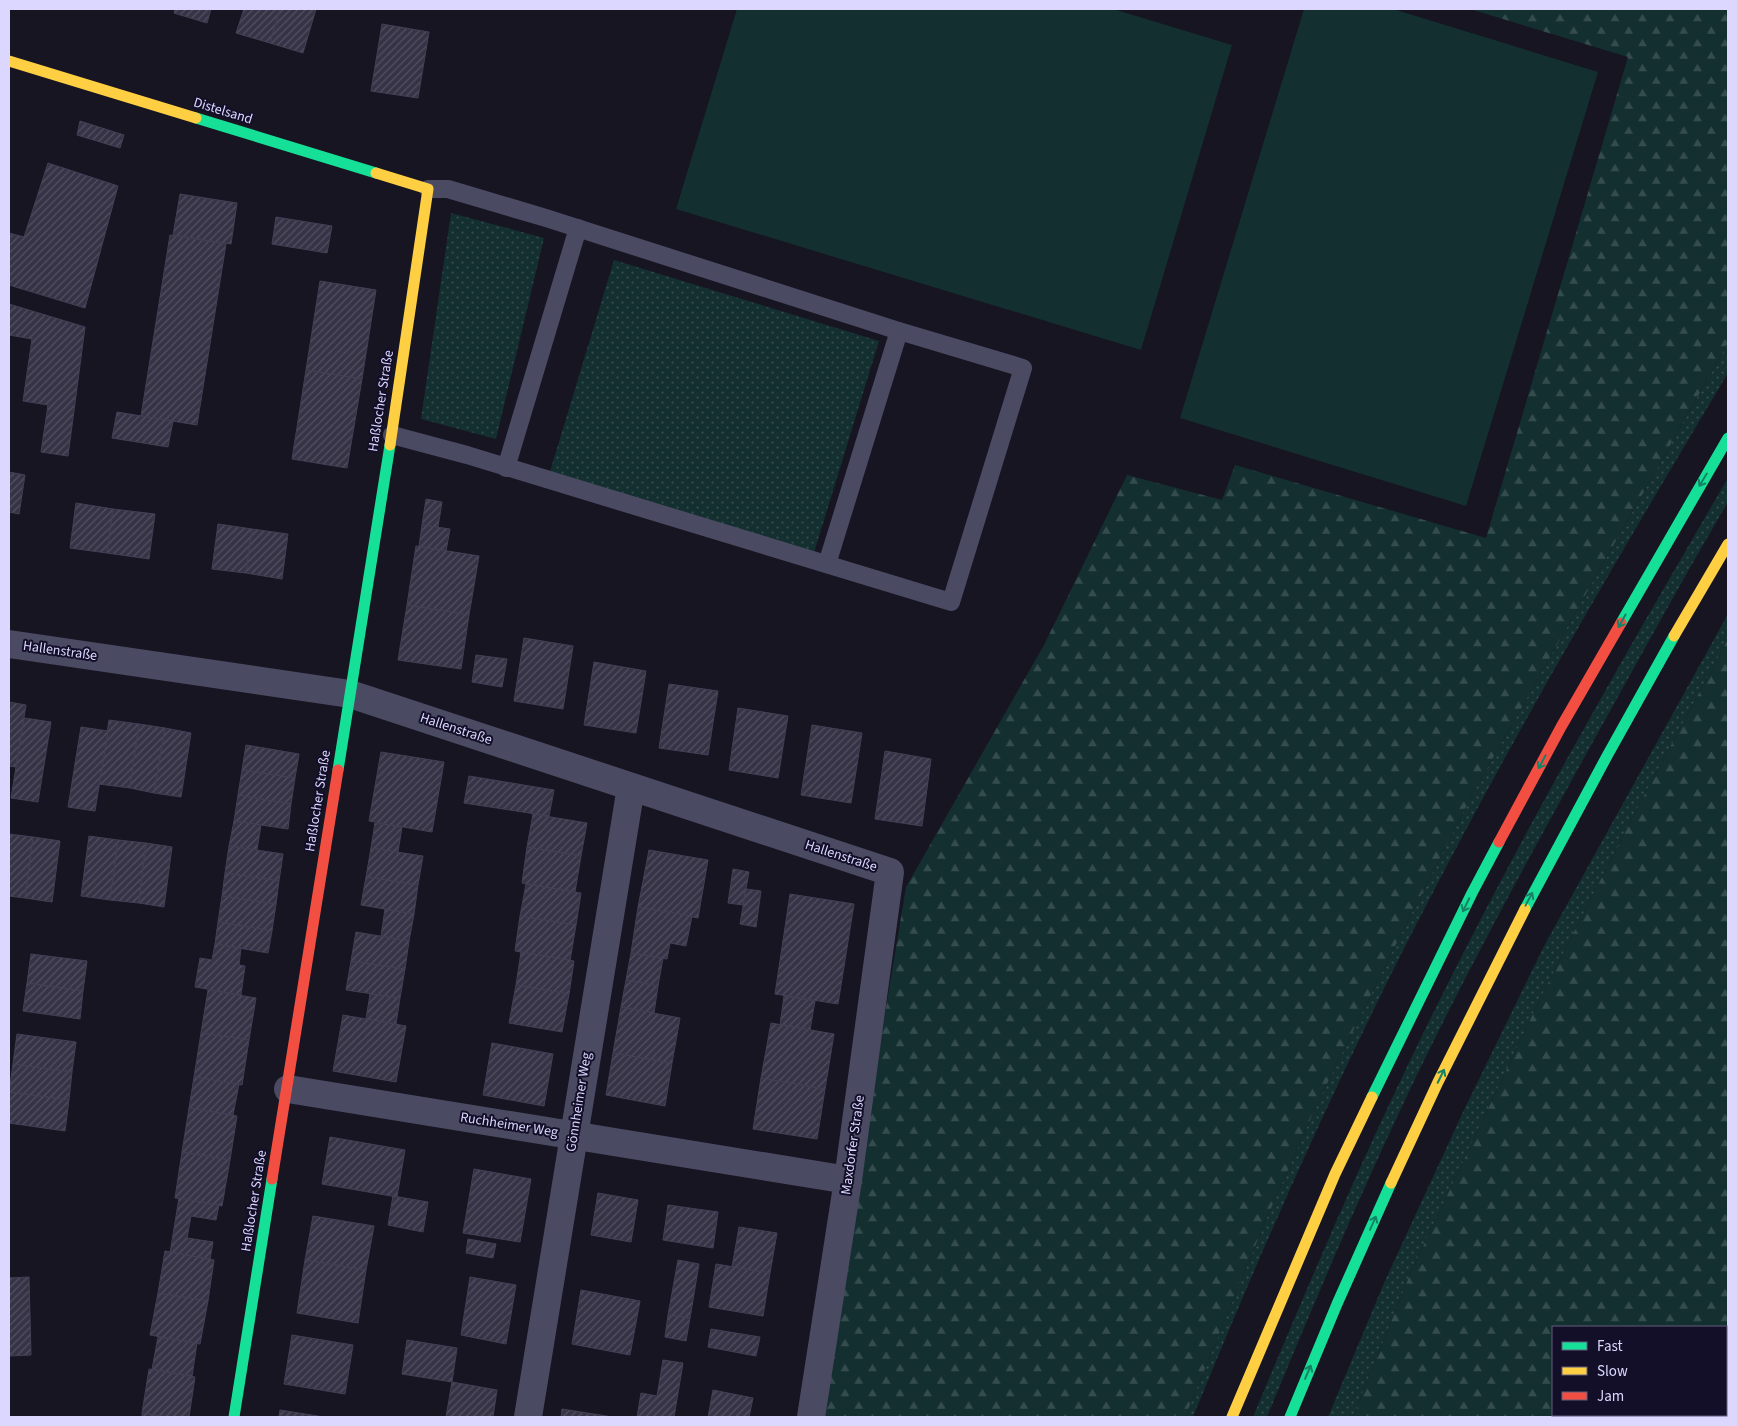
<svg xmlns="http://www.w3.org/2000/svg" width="1737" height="1426" viewBox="0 0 1737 1426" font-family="'Source Sans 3',sans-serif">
  <defs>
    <pattern id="grass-dots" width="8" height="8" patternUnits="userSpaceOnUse" patternTransform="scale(1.25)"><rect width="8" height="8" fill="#132f2f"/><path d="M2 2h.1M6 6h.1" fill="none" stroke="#354c4e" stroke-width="1.8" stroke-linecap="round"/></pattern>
    <pattern id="forest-firs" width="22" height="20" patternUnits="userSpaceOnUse" patternTransform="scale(1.25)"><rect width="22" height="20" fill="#132f2f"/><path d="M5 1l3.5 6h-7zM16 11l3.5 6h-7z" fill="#354c4e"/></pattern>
    <pattern id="building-hatch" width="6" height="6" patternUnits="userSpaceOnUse" patternTransform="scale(1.25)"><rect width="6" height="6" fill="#353345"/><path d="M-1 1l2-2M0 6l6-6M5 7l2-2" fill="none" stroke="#525061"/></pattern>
  </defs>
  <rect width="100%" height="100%" fill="#171522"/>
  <g fill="url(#grass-dots)">
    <path d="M451,213l93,25 -48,201 -75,-20z"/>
    <path d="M614,260l265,81 -66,215 -264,-81z"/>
    <path d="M1728,343v30c-104,174 -207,349 -300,529 -87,167 -164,341 -235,515h-8l80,-195 52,-118 72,-146 83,-163z"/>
    <path d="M1728,478v24c-43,73 -83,146 -124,220 -65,117 -130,235 -188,355 -54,112 -102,226 -149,340h-14c48,-115 97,-231 151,-344 97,-204 210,-400 324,-595z"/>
    <path d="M1728,614v25l-96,179 -92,181 -129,273 -58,145h-25l56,-134 79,-171 81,-166z"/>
  </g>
  <g fill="url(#forest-firs)" fill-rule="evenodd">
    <path d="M1470,9h258v334l-256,452 -83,163 -72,146 -52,118 -80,195h-367l88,-530 138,-242 83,-170 95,25 13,-35 251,73 142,-481z"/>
    <path d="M1728,639v778h-375l58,-145 129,-273 92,-181zM1553,1327h173v88h-173z"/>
  </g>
  <g fill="#132f2f">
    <path d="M737,9h376l119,36 -91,305 -465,-141z"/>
    <path d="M1304,9h89l205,63 -132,434 -286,-88z"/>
  </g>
  <g fill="url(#building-hatch)" stroke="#434056">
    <path d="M175,9h36l-4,14 -33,-10z"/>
    <path d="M244,9h36l-10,34 -34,-10z"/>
    <path d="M280,9h36l-13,44 -33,-10z"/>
    <path d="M382,24l47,8 -11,66 -47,-7z"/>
    <path d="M80,121l44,14 -4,13 -43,-13z"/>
    <path d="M48,163l70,23 -33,122 -76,-23v-52l15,4z"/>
    <path d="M180,194l57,9 -6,41 -58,-9z"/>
    <path d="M276,217l56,9 -5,27 -55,-9z"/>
    <path d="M170,235l56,9 -29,181 -56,-9z"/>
    <path d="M320,281l56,9 -14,89 -56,-9z"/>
    <path d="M9,304l76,23 -17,129 -27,-4 7,-47 -25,-4 9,-62 -23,-4z"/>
    <path d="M306,370l56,9 -15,89 -55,-9z"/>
    <path d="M117,412l56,9 -5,26 -56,-9z"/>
    <path d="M9,472l16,3 -6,39 -10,-2z"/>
    <path d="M426,499l16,3 -4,25 -16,-2z"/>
    <path d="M76,503l37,6 -6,44 -37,-5z"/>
    <path d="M113,509l42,5 -6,45 -42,-6z"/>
    <path d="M218,524l34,5 -6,44 -34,-4z"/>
    <path d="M422,525l28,4 -4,22 -27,-5z"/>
    <path d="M252,529l36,5 -6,45 -36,-6z"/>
    <path d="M416,546l63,10 -10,59 -62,-10z"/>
    <path d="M407,605l62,10 -8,54 -63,-9z"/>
    <path d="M524,638l49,8 -10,63 -49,-8z"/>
    <path d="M476,655l31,4 -5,28 -30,-5z"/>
    <path d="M594,662l52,9 -10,62 -52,-8z"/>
    <path d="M669,684l49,7 -10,64 -49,-7z"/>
    <path d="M9,702l17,3 -10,62 -7,-1z"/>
    <path d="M738,708l50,8 -10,62 -49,-8z"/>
    <path d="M24,718l27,4 -13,80 -27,-4z"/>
    <path d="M109,720l30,4 -9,64 -31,-4z"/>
    <path d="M139,724l26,4 -11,65 -24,-5z"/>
    <path d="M812,725l50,8 -11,70 -50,-8z"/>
    <path d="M81,727l27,4 -13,80 -27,-4z"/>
    <path d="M165,728l26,5 -10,64 -27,-4z"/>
    <path d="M246,745l53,9 -4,24 -53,-8z"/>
    <path d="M885,751l46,8 -9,67 -47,-7z"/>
    <path d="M381,752l63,10 -12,70 -63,-11z"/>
    <path d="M242,770l53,8 -4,26 -53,-9z"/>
    <path d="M469,776l85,14 -5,26 -85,-13z"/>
    <path d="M238,795l53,9 -3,25 -54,-8z"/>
    <path d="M533,814l54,9 -6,33 -54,-9z"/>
    <path d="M234,821l27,4 -4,25 -28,-4z"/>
    <path d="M375,823l27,4 -4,25 -27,-4z"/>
    <path d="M9,834l24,3 -8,61 -16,-2z"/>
    <path d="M89,836l29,4 -8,60 -29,-4z"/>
    <path d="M33,837l27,4 -8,61 -27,-4z"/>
    <path d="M118,840l28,3 -7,60 -29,-3z"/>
    <path d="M146,843l26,4 -8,60 -25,-4z"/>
    <path d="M229,846l54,8 -4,27 -54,-8z"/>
    <path d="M527,847l54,9 -6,36 -53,-9z"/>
    <path d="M371,848l52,8 -5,29 -52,-8z"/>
    <path d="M649,850l59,10 -10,58 -60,-11z"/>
    <path d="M733,869l16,3 -6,33 -15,-2z"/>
    <path d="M225,873l54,8 -3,23 -54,-8z"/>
    <path d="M366,877l52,8 -4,29 -53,-9z"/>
    <path d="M526,884l55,9 -5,32 -56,-9z"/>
    <path d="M746,889l15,2 -5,36 -16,-3z"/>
    <path d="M790,894l64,10 -16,100 -63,-10z"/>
    <path d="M222,896l54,8 -4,27 -54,-9z"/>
    <path d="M638,907l54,9 -6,30 -16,-3 -3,16 -36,-6z"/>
    <path d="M385,909l29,5 -5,27 -28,-5z"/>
    <path d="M520,916l56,9 -6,36 -55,-10z"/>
    <path d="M218,922l54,9 -4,22 -53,-9z"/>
    <path d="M356,932l53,9 -4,28 -54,-8z"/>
    <path d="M215,944l26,4 -2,17 6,1 -4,29 -46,-8 5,-29 12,2z"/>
    <path d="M521,952l53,9 -5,33 -53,-9z"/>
    <path d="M631,953l32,5 -5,28 -32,-6z"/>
    <path d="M31,954l56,7 -4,30 -56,-8z"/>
    <path d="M351,961l54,8 -5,29 -54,-8z"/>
    <path d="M626,980l32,6 -4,27 -33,-6z"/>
    <path d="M27,983l56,8 -3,28 -57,-8z"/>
    <path d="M516,985l53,9 -7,38 -53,-9z"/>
    <path d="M208,990l48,8 -7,42 -48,-7z"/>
    <path d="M370,994l30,4 -4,26 -30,-5z"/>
    <path d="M784,996l31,5 -5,29 -30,-5z"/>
    <path d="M621,1007l59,11 -8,45 -59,-10z"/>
    <path d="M343,1015l63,11 -10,56 -63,-11z"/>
    <path d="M771,1023l63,11 -9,55 -64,-11z"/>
    <path d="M201,1033l48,7 -7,45 -48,-8z"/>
    <path d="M17,1034l59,8 -4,30 -59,-8z"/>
    <path d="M492,1043l61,11 -9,52 -61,-11z"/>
    <path d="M613,1053l59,10 -7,43 -59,-11z"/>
    <path d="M13,1064l59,8 -3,28 -60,-8z"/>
    <path d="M194,1077l45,7 -6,31 -44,-7z"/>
    <path d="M761,1078l64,11 -8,50 -64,-10z"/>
    <path d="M9,1092l60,8 -4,31 -56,-8z"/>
    <path d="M189,1108l48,8 -7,44 -48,-8z"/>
    <path d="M330,1137l75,13 -8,47 -75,-13z"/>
    <path d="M182,1152l48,8 -8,46 -47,-8z"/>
    <path d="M474,1169l57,10 -11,63 -57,-9z"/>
    <path d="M598,1193l40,7 -7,42 -40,-7z"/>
    <path d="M393,1196l35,6 -5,30 -35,-7z"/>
    <path d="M179,1198l40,7 -3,15 -25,-4 -4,22 26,4 -3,17 -40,-6z"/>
    <path d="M668,1205l50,7 -5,36 -50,-8z"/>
    <path d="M313,1216l61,10 -8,44 -61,-10z"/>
    <path d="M739,1227l38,6 -7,40 -38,-6z"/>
    <path d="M468,1239l28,5 -3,14 -27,-5z"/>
    <path d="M165,1251l49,9 -6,41 -50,-8z"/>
    <path d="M305,1260l61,10 -8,53 -61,-10z"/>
    <path d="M678,1260l21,4 -9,54 -22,-3z"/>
    <path d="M716,1264l54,9 -7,43 -54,-9z"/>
    <path d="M29,1277l2,78 -22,1v-78z"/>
    <path d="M470,1277l46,8 -10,59 -45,-9z"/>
    <path d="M581,1290l59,11 -10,54 -58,-11z"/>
    <path d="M158,1293l50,8 -8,43 -50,-9z"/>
    <path d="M668,1315l22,3 -4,23 -21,-4z"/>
    <path d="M711,1329l49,8 -4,19 -48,-9z"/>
    <path d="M292,1335l61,10 -8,49 -61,-10z"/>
    <path d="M158,1337l39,6 -5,33 -40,-7z"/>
    <path d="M407,1340l50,8 -5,34 -50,-8z"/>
    <path d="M663,1360l20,3 -9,54h-37l4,-24 16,3z"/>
    <path d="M149,1369l46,8 -6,40h-22l-25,-4z"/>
    <path d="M452,1382l45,8 -4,27h-47z"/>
    <path d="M713,1390l40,8 -4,19h-41z"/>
    <path d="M562,1409l51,8h-52z"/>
    <path d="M280,1410l44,7h-45z"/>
    <path d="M142,1413l25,4h-25z"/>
  </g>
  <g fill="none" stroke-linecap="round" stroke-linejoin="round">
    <g stroke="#4b4a63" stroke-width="18">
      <path d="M392,435l75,20 484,147 72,-234 -124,-37 -353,-113 -98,-29h-20"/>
      <path d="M506,468l72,-240"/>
      <path d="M827,564l72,-233"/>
    </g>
    <g stroke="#4b4a63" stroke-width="28">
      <path d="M9,644l341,50 540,178 -42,308 -37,237"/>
      <path d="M288,1089l560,91"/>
      <path d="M528,1417l103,-630"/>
    </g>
    <g stroke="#16e098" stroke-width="11">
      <path d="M196,118l180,55"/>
      <path d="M1621,623l107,-185"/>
      <path d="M338,770l52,-325"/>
      <path d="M1525,909l82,-153 67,-120"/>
      <path d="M1372,1097l100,-204 27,-51"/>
      <path d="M234,1417l38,-238"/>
      <path d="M1290,1417l47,-113 54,-121"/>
    </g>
    <g stroke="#ffcf43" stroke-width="11">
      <path d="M9,61l187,57"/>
      <path d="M376,173l52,16 -38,256"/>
      <path d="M1674,636l54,-92"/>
      <path d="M1391,1183l47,-101 87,-173"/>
      <path d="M1232,1417l103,-243 37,-77"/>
    </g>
    <g stroke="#f24e42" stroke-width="11">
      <path d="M1499,842l62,-115 60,-104"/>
      <path d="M272,1179l66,-409"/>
    </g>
  </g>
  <defs><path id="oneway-shaft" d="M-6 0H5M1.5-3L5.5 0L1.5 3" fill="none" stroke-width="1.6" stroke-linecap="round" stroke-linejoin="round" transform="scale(1.25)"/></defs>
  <g stroke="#158266">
    <use href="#oneway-shaft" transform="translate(1703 480) rotate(121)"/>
    <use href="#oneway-shaft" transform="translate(1622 621) rotate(119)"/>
    <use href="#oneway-shaft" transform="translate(1542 762) rotate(118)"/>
    <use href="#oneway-shaft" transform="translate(1529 899) rotate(-62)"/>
    <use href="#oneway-shaft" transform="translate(1466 905) rotate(116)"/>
    <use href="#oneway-shaft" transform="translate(1441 1076) rotate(-64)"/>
    <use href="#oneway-shaft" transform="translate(1373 1223) rotate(-66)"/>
    <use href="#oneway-shaft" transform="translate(1308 1372) rotate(-67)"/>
  </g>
  <g text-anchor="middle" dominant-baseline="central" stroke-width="4" stroke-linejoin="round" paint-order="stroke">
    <g font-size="14" fill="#dbd7ff" stroke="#130f28">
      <text transform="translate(223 111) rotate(17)">Distelsand</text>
      <text transform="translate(381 401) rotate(-81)">Haßlocher Straße</text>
      <text transform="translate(60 651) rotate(8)">Hallenstraße</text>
      <text transform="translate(456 729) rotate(18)">Hallenstraße</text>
      <text transform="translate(318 801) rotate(-81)">Haßlocher Straße</text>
      <text transform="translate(841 856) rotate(18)">Hallenstraße</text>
      <text transform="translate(579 1102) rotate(-81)">Gönnheimer Weg</text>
      <text transform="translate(509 1125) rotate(9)">Ruchheimer Weg</text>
      <text transform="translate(853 1145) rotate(-82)">Maxdorfer Straße</text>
      <text transform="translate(254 1201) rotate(-81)">Haßlocher Straße</text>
    </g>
  </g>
  <rect width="1737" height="1426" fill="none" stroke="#dbd7ff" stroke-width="20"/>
  <rect x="1552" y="1326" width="175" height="90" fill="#130f28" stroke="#635f7e"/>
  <rect x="1562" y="1342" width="25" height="8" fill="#16e098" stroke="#635f7e"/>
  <text x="1597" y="1351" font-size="15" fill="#dbd7ff">Fast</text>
  <rect x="1562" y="1367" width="25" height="8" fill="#ffcf43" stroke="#635f7e"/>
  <text x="1597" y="1376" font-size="15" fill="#dbd7ff">Slow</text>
  <rect x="1562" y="1392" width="25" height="8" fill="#f24e42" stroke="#635f7e"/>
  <text x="1597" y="1401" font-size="15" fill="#dbd7ff">Jam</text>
</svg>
